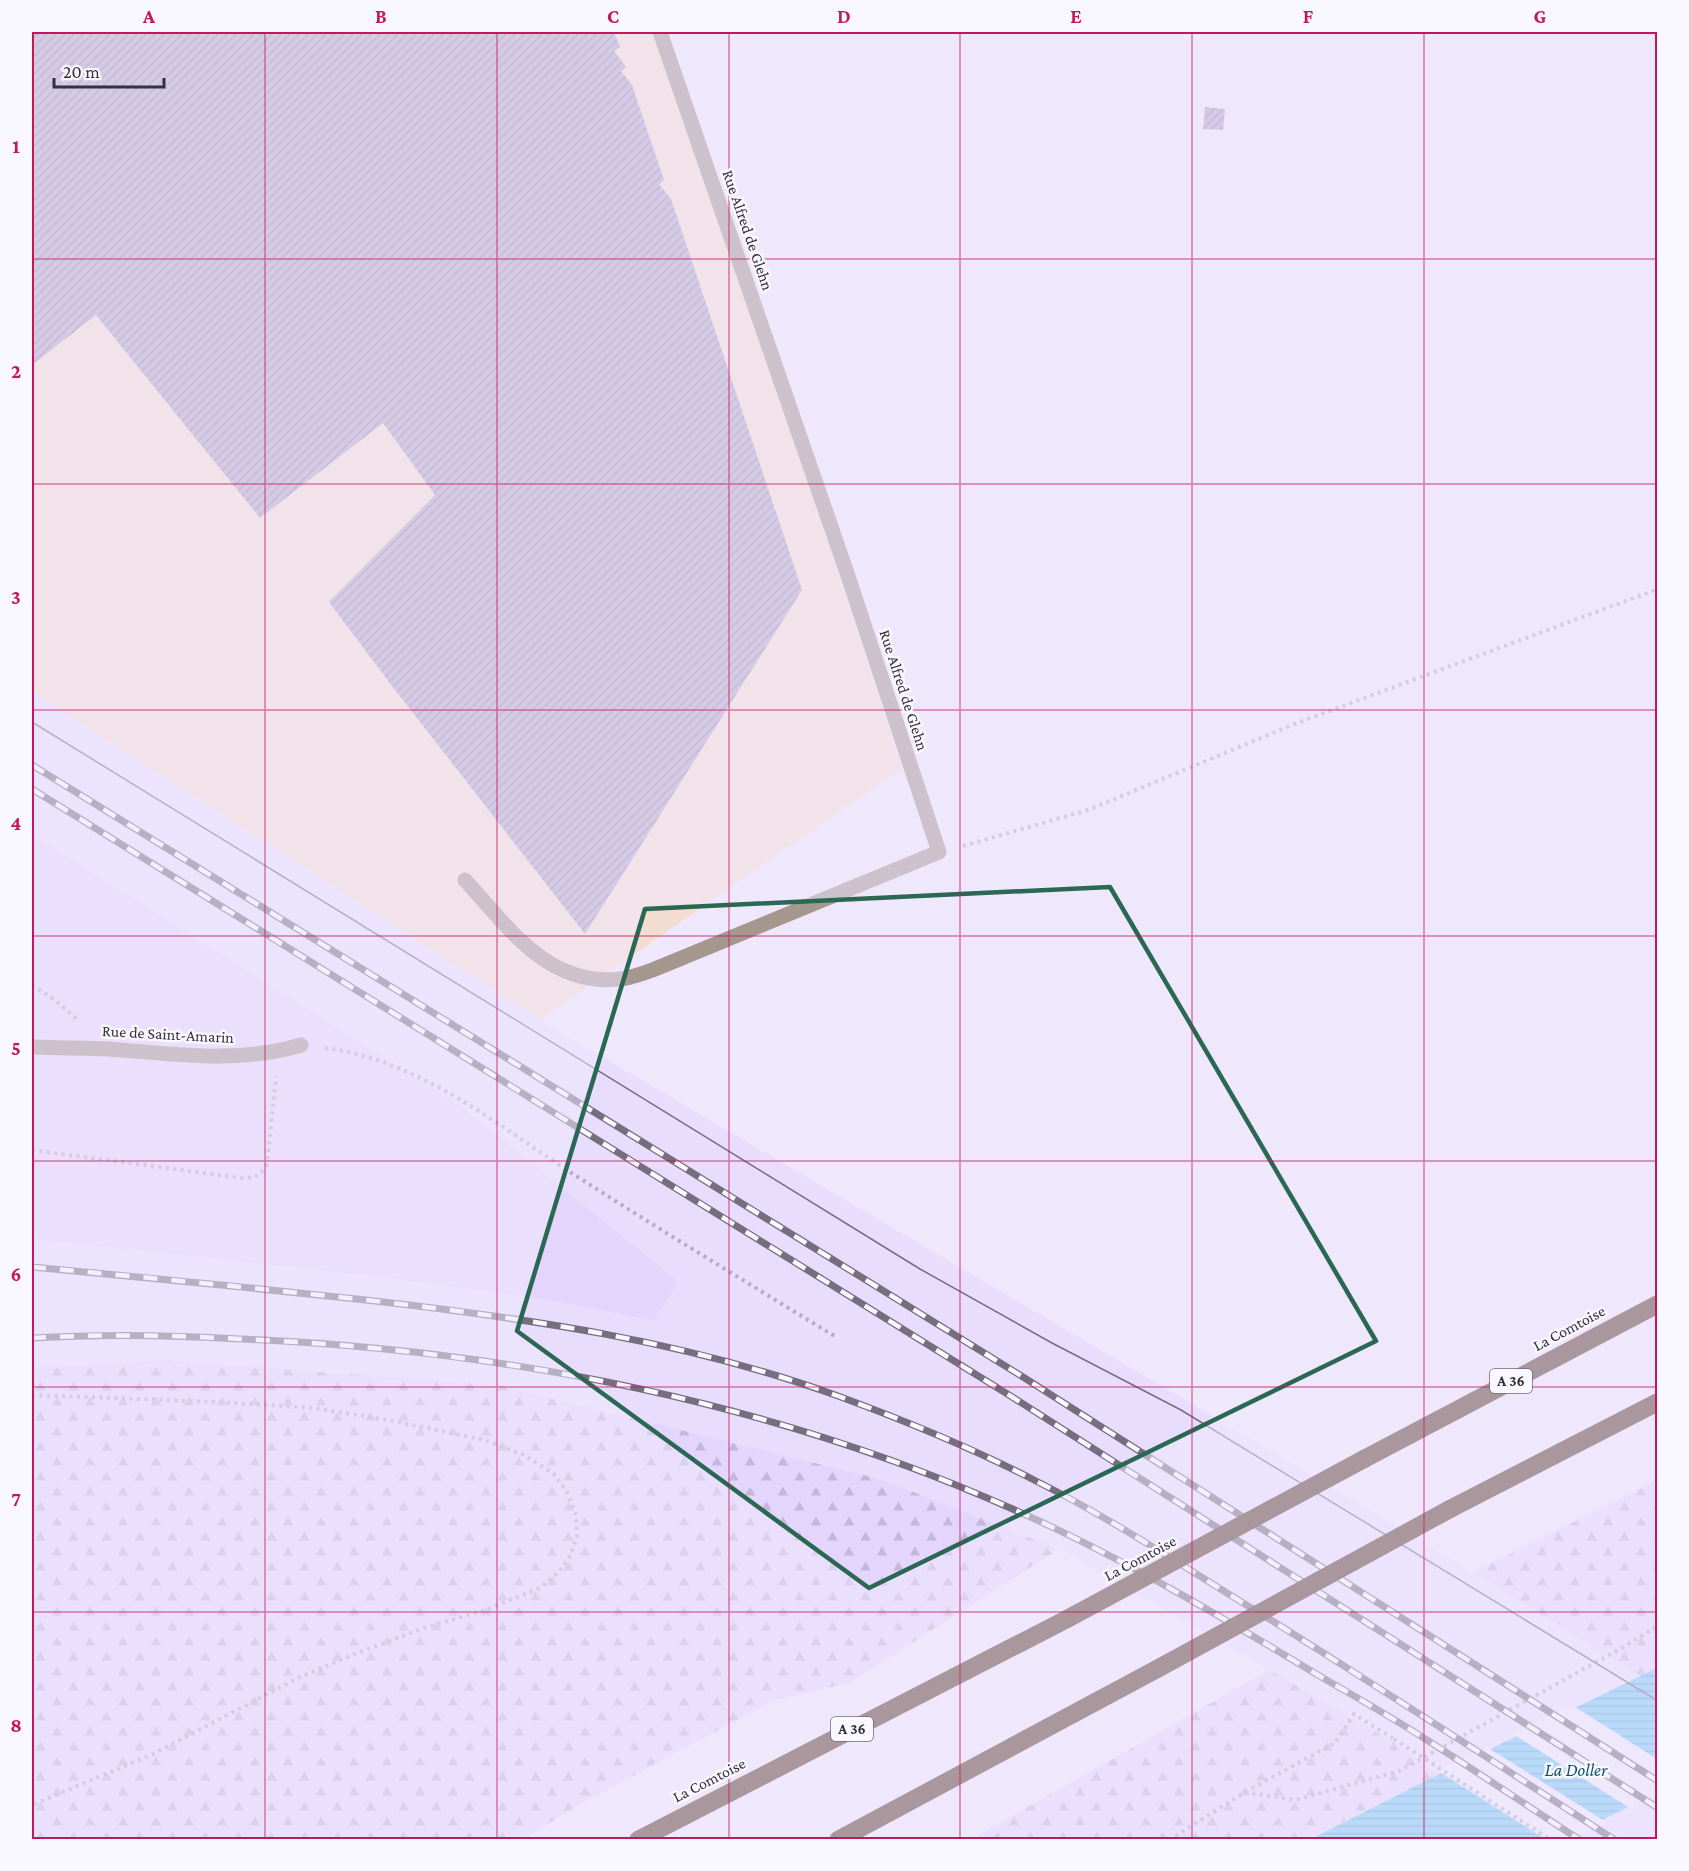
<svg xmlns="http://www.w3.org/2000/svg" width="1689" height="1871" viewBox="0 0 1689 1871" font-family="'Crimson Pro',serif">
  <defs>
    <pattern id="forest-firs" width="22" height="20" patternUnits="userSpaceOnUse" patternTransform="scale(1.5)"><rect width="22" height="20" fill="#e4d5fd"/><path d="M5 1l3.5 6h-7zM16 11l3.5 6h-7z" fill="#c4b7da"/></pattern>
    <pattern id="water-rules" width="6" height="5" patternUnits="userSpaceOnUse" patternTransform="scale(1.5)"><rect width="6" height="5" fill="#76c8f4"/><path d="M0 2.5h6" fill="none" stroke="#62a3c7"/></pattern>
    <pattern id="building-hatch" width="6" height="6" patternUnits="userSpaceOnUse" patternTransform="scale(1.5)"><rect width="6" height="6" fill="#b3a6c7"/><path d="M-1 1l2-2M0 6l6-6M5 7l2-2" fill="none" stroke="#9288a3"/></pattern>
  </defs>
  <rect width="100%" height="100%" fill="#efe8fd"/>
  <path fill="#f3ddd1" d="M32,32h628l242,736 -362,252 -508,-328z"/>
  <path fill="#e9ddfe" d="M32,692l508,328 742,437 375,226v156h-115l-147,-96 -336,-194 -179,-70 -382,-94 -332,-25 -134,8v-129l349,38 161,22 111,22 25,-40 -216,-174 -430,-272z"/>
  <g fill="url(#forest-firs)">
    <path d="M166,1360l332,25 382,94 179,70 -210,134 -74,17 -193,103 -58,36h-492v-471z"/>
    <path d="M1657,1480v206l-183,-114z"/>
    <path d="M1269,1670l126,73 44,31 -130,65 -339,1z"/>
  </g>
  <path fill="#e4d5fd" d="M32,835l430,272 216,174 -24,40 -112,-22 -161,-22 -349,-38z"/>
  <path fill="url(#water-rules)" d="M1657,1668v125l-94,46 -254,1 130,-66z"/>
  <g fill="#efe8fd">
    <path d="M1572,1705l85,54 1,37 -27,13 -118,-75z"/>
    <path d="M1487,1747l119,75 -36,18 -25,-1 -107,-68z"/>
  </g>
  <g fill="url(#building-hatch)">
    <path d="M32,32h582l6,15 -6,4 12,16 -5,4 11,14 32,95 -5,4 12,15 131,391 -217,344 -196,-252 -60,-80 106,-107 -52,-72 -123,95 -164,-203 -64,50z"/>
    <path d="M1205,107l20,2 -2,21 -20,-1z"/>
  </g>
  <g fill="none" stroke-linecap="round" stroke-linejoin="round">
    <g stroke="#b3acbf" stroke-width="4" stroke-dasharray="3 4.5" stroke-linecap="butt">
      <path d="M963,846l125,-36 209,-87 361,-134"/>
      <path d="M32,985l23,15 24,21"/>
      <path d="M325,1048c99,13 175,80 256,131 84,54 170,106 255,158"/>
      <path d="M32,1150l209,28c13,0 19,-1 26,-14l9,-88"/>
      <path d="M32,1395l188,7 93,6 75,12 97,20 39,15 30,19 13,18 9,23 1,21 -7,20 -11,16 -19,16 -55,22 -64,19 -64,24 -59,25 -145,76 -121,51"/>
      <path d="M1245,1792l50,8 104,-29 221,-122 38,-23"/>
      <path d="M1169,1840l76,-48 90,-49 19,-29 40,25"/>
    </g>
    <g stroke="#a5968e" stroke-width="15">
      <path d="M465,880c43,47 83,107 155,99 11,-1 24,-6 35,-10l284,-117 -92,-279 -187,-541"/>
      <path d="M32,1047c25,1 52,1 77,2 64,5 129,15 192,-4"/>
    </g>
    <g stroke="#543728" stroke-width="18">
      <path d="M1364,1459l294,-155"/>
      <path d="M1450,1509l208,-107"/>
      <path d="M638,1840l429,-221"/>
      <path d="M838,1840l319,-171"/>
    </g>
    <path stroke="#746e7f" stroke-width="1.5" d="M32,722l888,547 132,74 129,67 477,291"/>
    <defs>
      <g id="rail">
        <path d="M32,765l991,612 635,404"/>
        <path d="M32,789l977,606 649,413"/>
        <path d="M32,1267c111,10 223,21 334,33 160,18 320,41 472,96 68,25 134,52 198,85 80,40 154,90 230,136 117,73 233,148 349,223"/>
        <path d="M32,1338c69,-4 139,-3 208,1 268,11 540,64 786,176 102,46 197,103 292,160 34,20 68,39 101,60 54,34 107,70 161,105"/>
      </g>
    </defs>
    <use href="#rail" stroke="#746e7f" stroke-width="7"/>
    <use href="#rail" stroke="#faf8ff" stroke-width="4.5" stroke-dasharray="14" stroke-linecap="butt"/>
    <path stroke="#b3acbf" stroke-width="4" stroke-dasharray="3 4.5" stroke-linecap="butt" d="M1394,1739l157,101"/>
    <g stroke="#543728" stroke-width="18">
      <path d="M1067,1619l297,-160"/>
      <path d="M1157,1669l293,-160"/>
    </g>
  </g>
  <path d="M0 0H1689V1871H0ZM1110,887l266,454 -507,247 -352,-257 128,-422z" fill="#efe8fd" fill-opacity=".55" fill-rule="evenodd"/>
  <path fill="none" stroke="#2a6854" stroke-width="4.5" stroke-linejoin="round" d="M1110,887l266,454 -507,247 -352,-257 128,-422z"/>
  <path fill="none" stroke="#c2185b" stroke-width="1.5" stroke-opacity="0.55" d="M265,32v1808M497,32v1808M729,32v1808M960,32v1808M1192,32v1808M1424,32v1808M32,259h1626M32,484h1626M32,710h1626M32,936h1626M32,1161h1626M32,1387h1626M32,1612h1626"/>
  <g text-anchor="middle" dominant-baseline="central" stroke-width="5" stroke-linejoin="round" paint-order="stroke">
    <g fill="#faf8ff" stroke="#706c78" stroke-width="1.5">
      <rect x="1490" y="1369" width="42" height="24" rx="4.5"/>
      <rect x="831" y="1717" width="42" height="24" rx="4.5"/>
    </g>
    <g font-size="15" font-weight="bold" fill="#35303e">
      <text x="1511" y="1381">A 36</text>
      <text x="852" y="1729">A 36</text>
    </g>
    <g font-size="16" fill="#35303e" stroke="#faf8ff">
      <text transform="translate(748 230) rotate(71)">Rue Alfred de Glehn</text>
      <text transform="translate(904 690) rotate(72)">Rue Alfred de Glehn</text>
      <text transform="translate(168 1034) rotate(3)">Rue de Saint-Amarin</text>
      <text transform="translate(1569 1328) rotate(-28)">La Comtoise</text>
      <text transform="translate(1140 1558) rotate(-28)">La Comtoise</text>
      <text transform="translate(709 1780) rotate(-27)">La Comtoise</text>
    </g>
    <g font-size="18" font-style="italic" fill="#105270" stroke="#faf8ff">
      <text x="1576" y="1770">La Doller</text>
    </g>
  </g>
  <rect width="1689" height="1871" fill="none" stroke="#faf8ff" stroke-width="66"/>
  <path d="M54 78v9h110v-9" fill="none" stroke="#35303e" stroke-width="3"/>
  <text x="63" y="78" font-size="18" fill="#35303e" stroke="#faf8ff" stroke-width="4.5" paint-order="stroke">20 m</text>
  <rect x="33" y="33" width="1623" height="1805" fill="none" stroke="#c2185b" stroke-width="2"/>
  <g font-size="20" text-anchor="middle" font-weight="bold" fill="#c2185b">
    <text x="149" y="23">A</text>
    <text x="381" y="23">B</text>
    <text x="613" y="23">C</text>
    <text x="844" y="23">D</text>
    <text x="1076" y="23">E</text>
    <text x="1308" y="23">F</text>
    <text x="1540" y="23">G</text>
    <text x="16" y="153">1</text>
    <text x="16" y="378">2</text>
    <text x="16" y="604">3</text>
    <text x="16" y="830">4</text>
    <text x="16" y="1055">5</text>
    <text x="16" y="1281">6</text>
    <text x="16" y="1506">7</text>
    <text x="16" y="1732">8</text>
  </g>
</svg>
